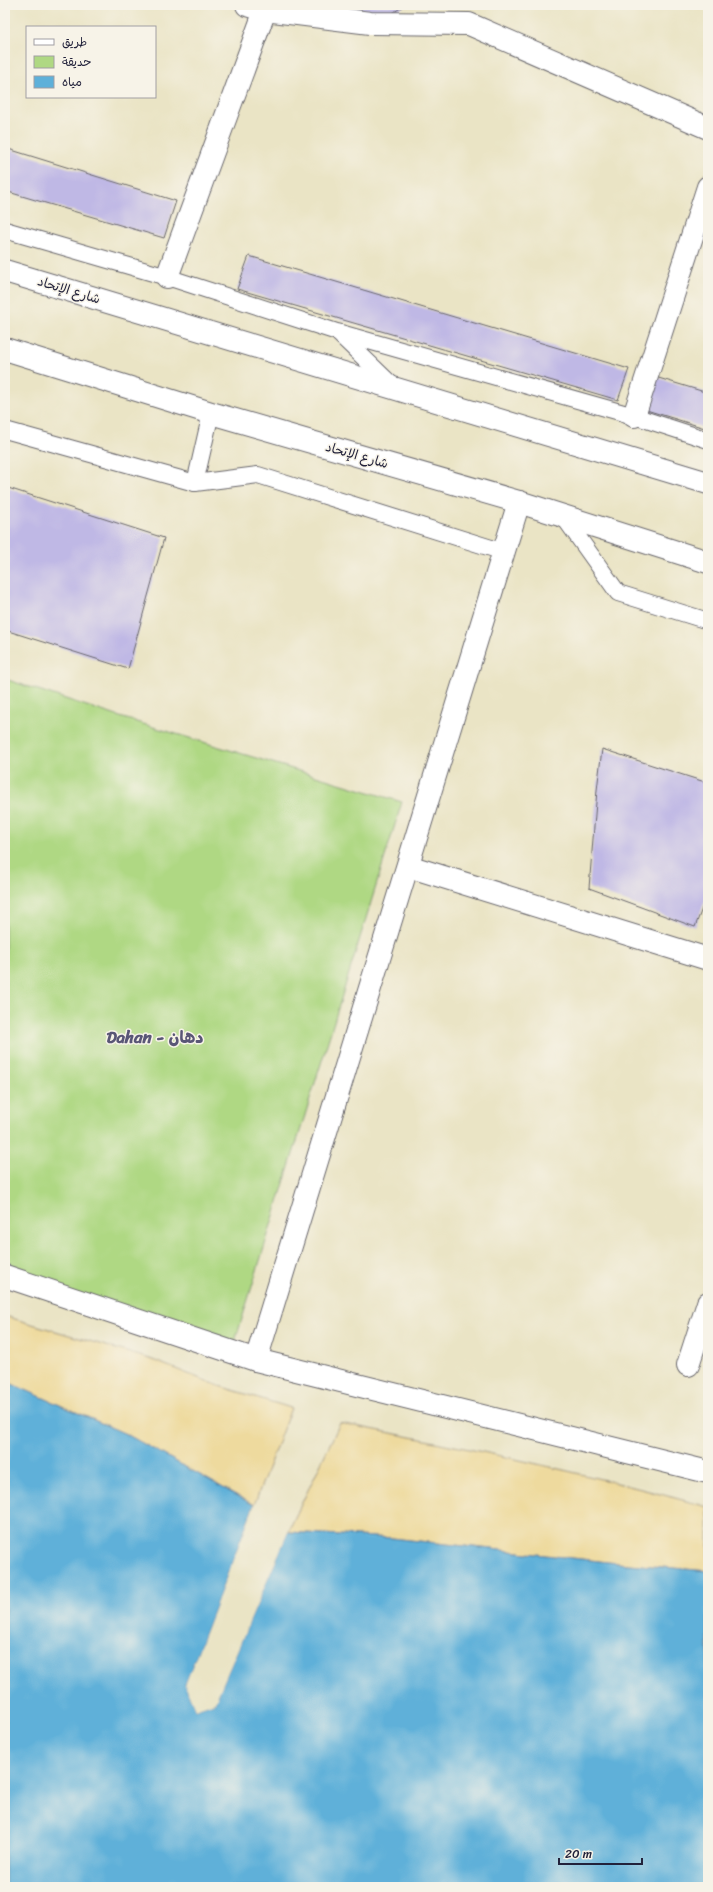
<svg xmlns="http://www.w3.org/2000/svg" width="713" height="1892" viewBox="0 0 713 1892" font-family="Sriracha,'Playpen Sans Arabic',sans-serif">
  <rect width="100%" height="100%" fill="#f7f3e8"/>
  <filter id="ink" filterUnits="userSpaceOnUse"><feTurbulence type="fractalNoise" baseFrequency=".025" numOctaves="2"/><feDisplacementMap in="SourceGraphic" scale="8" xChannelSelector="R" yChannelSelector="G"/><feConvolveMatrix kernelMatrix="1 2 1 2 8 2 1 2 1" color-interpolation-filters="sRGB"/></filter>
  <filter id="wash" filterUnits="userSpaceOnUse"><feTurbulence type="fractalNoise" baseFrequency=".012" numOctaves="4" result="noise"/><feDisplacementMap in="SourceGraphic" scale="16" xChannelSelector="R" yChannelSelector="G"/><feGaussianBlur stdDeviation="0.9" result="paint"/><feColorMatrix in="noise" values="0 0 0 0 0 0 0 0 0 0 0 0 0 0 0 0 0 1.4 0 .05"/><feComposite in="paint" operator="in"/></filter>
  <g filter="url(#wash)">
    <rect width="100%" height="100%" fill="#eae4c5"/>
    <path fill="#afd883" stroke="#687d5f" d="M5,679l115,38 282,85 -170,549 -227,-70z"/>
    <g fill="#eeda9e" stroke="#887e6c">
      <path d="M5,1316l145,43 69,27 72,22 -37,97 -128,-71 -121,-53z"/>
      <path d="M340,1423c124,24 247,50 368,84v64l-91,-8 -225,-25 -104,-6z"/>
    </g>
    <path fill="#5eb0d9" stroke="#40698a" d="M5,1381l121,53 128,71 -69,180 10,24 20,-7 73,-170 104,6 225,25 91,8v316h-703z"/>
    <path fill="#eae4c5" d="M255,1503l1,3 -4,10 -65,169 9,22 18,-7 72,-169 3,-1 -74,172 -20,7 -10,-24z"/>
    <g id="blocks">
      <g fill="#bfb8e5">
        <path d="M319,5h87l-28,16z"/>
        <path d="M5,148l171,53 -12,37 -159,-47z"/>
        <path d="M249,256l380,113 -11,31 -381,-111z"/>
        <path d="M652,376l56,17v36l-68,-21z"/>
        <path d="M5,487l159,51 -36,131 -123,-39z"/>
        <path d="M602,749l106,34v110l-13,34 -106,-39 8,-98z"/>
      </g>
    </g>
  </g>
  <g filter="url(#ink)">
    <use href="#blocks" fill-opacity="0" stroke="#68666b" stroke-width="1"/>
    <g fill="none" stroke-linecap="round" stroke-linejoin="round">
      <defs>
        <g id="service">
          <path d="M5,230l162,47 170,55 297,84 74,24"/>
          <path d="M339,334l54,52"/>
          <path d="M5,430l190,53 63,-8 246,77"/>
          <path d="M195,483l16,-70"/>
          <path d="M563,516l55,77 90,28"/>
        </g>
        <g id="minor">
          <path d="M247,5l18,5 105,13 99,1 239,104"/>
          <path d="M167,277l100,-272"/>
          <path d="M634,416l74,-229"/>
          <path d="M408,866l300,93"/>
          <path d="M5,1276l251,84 452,112"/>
          <path d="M256,1360l263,-858"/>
          <path d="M688,1365l20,-62"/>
        </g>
        <g id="primary">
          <path d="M5,271l703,212"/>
          <path d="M5,349l206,64 308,89 189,60"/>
        </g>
      </defs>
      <use href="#service" stroke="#68666b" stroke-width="18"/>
      <use href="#minor" stroke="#68666b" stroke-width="24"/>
      <use href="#primary" stroke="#68666b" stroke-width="24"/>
      <use href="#service" stroke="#fff" stroke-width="16"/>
      <use href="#minor" stroke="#fff" stroke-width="22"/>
      <use href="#primary" stroke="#fff" stroke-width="22"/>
    </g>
  </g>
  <g text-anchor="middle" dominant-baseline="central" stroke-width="3" stroke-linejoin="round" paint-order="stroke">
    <g font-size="13" fill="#22223b" stroke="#f7f3e8">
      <text transform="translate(69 290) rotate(17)">شارع الإتحاد</text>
      <text transform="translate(357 455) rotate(16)">شارع الإتحاد</text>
    </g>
    <g font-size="17" font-weight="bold" fill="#595676" stroke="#f7f3e8">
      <text x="155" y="1037">Dahan - دهان</text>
    </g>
  </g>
  <rect width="713" height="1892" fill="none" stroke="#f7f3e8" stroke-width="20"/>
  <rect x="26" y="26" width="130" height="72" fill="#f7f3e8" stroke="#a29fa3"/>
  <rect x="34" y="39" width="20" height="6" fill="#ffffff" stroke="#a29fa3"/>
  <text x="62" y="46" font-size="12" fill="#22223b">طريق</text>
  <rect x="34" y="56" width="20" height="12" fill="#afd883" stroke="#a29fa3"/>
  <text x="62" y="66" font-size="12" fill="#22223b">حديقة</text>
  <rect x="34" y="76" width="20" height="12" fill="#5eb0d9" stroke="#a29fa3"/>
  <text x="62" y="86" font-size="12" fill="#22223b">مياه</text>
  <path d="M559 1858v6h83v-6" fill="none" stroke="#22223b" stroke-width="2"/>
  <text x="565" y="1858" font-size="12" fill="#22223b" stroke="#f7f3e8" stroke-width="3" paint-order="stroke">20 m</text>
</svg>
